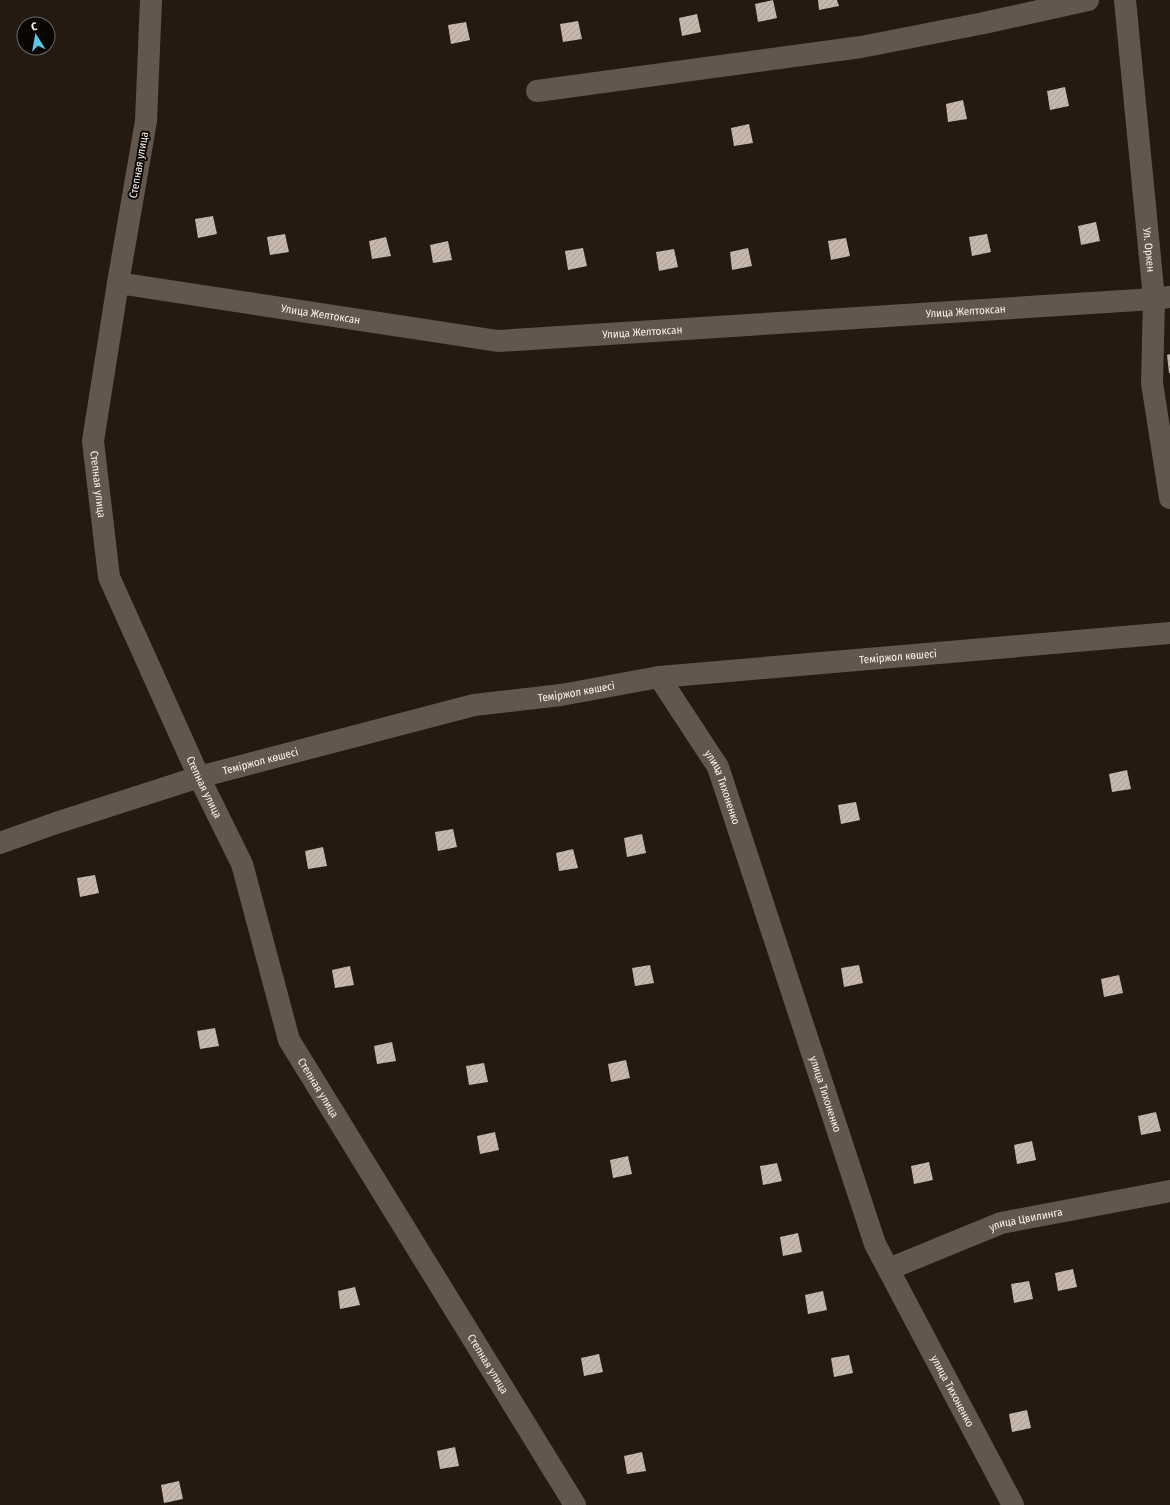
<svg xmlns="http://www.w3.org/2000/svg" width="1170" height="1505" viewBox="0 0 1170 1505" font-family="'Fira Sans Condensed',sans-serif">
  <defs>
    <pattern id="building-hatch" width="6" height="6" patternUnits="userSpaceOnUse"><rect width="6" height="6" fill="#c6b8ac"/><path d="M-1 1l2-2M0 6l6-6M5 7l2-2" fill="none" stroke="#a79c92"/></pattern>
  </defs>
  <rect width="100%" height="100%" fill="#251a11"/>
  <g fill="url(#building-hatch)">
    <path d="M773,0l4,18 -19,4 -3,-18z"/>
    <path d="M818,0h19l2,6 -20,4z"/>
    <path d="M697,14l4,18 -19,4 -3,-18z"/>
    <path d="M578,21l4,18 -19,3 -3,-18z"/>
    <path d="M466,22l4,18 -19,4 -3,-19z"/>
    <path d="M1065,87l4,19 -19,4 -3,-19z"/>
    <path d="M963,100l4,19 -19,3 -2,-18z"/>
    <path d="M749,124l4,19 -19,3 -3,-18z"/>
    <path d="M213,216l4,18 -19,4 -3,-19z"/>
    <path d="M1096,222l4,19 -19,4 -3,-19z"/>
    <path d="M285,234l4,18 -19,3 -3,-18z"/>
    <path d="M987,234l4,18 -19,4 -3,-19z"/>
    <path d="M386,237l5,19 -19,3 -3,-18z"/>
    <path d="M846,238l4,18 -19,4 -3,-19z"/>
    <path d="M448,241l4,19 -19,3 -3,-18z"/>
    <path d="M583,248l4,18 -19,4 -3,-19z"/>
    <path d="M748,248l4,18 -20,4 -2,-18z"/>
    <path d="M674,249l4,18 -19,4 -3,-19z"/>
    <path d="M1170,354v19h-1l-2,-18z"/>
    <path d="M1127,770l4,19 -19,3 -3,-18z"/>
    <path d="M856,802l4,18 -19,4 -3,-19z"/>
    <path d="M453,829l4,18 -19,4 -3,-19z"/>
    <path d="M642,834l4,19 -19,4 -3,-19z"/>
    <path d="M323,847l4,19 -19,3 -3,-18z"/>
    <path d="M573,849l5,19 -19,3 -3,-18z"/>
    <path d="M95,875l4,18 -19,4 -3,-19z"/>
    <path d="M650,965l4,18 -19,3 -3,-18z"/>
    <path d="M859,965l4,18 -19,4 -3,-19z"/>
    <path d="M350,966l4,19 -19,3 -3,-18z"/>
    <path d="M1119,975l4,18 -19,4 -3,-18z"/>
    <path d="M215,1028l4,18 -19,3 -3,-18z"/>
    <path d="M392,1042l4,19 -19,3 -3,-18z"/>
    <path d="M626,1060l4,18 -19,4 -3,-18z"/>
    <path d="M484,1063l4,19 -19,3 -3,-19z"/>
    <path d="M1156,1112l5,19 -20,4 -3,-19z"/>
    <path d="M495,1132l4,18 -19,4 -3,-18z"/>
    <path d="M1032,1141l4,19 -19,4 -3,-19z"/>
    <path d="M628,1156l4,18 -19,4 -3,-18z"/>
    <path d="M929,1162l4,18 -19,4 -3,-18z"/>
    <path d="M777,1163l5,18 -19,4 -3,-19z"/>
    <path d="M798,1233l4,19 -19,4 -3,-19z"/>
    <path d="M1073,1269l4,18 -19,4 -3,-18z"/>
    <path d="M1029,1281l4,18 -19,4 -3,-19z"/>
    <path d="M355,1287l5,18 -20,4 -2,-18z"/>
    <path d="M823,1291l4,19 -19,4 -3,-19z"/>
    <path d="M599,1354l4,18 -19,4 -3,-18z"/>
    <path d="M849,1355l4,18 -19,4 -3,-19z"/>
    <path d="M1027,1410l4,18 -19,4 -3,-18z"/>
    <path d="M455,1447l4,19 -19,3 -3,-18z"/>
    <path d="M642,1452l4,19 -19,3 -3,-18z"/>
    <path d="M179,1481l4,18 -19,4 -3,-18z"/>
  </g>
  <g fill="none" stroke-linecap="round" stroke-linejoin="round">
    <g stroke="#63564c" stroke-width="22">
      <path id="s1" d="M151,0l-5,121 -28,162 -25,158 16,136 90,200 43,87 47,176 286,465"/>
      <path id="s2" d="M1125,0l29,299 -2,84 18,115"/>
      <path d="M537,91l324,-44 123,-24 104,-23"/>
      <path id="s3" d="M118,283l380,58 656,-42 16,-2"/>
      <path id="s4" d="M659,677l59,90 157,477 138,261"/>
      <path id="s5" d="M0,843l56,-20 143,-46 275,-72 87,-10 98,-18 511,-44"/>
      <path id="s6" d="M889,1269l112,-46 169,-32"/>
    </g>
  </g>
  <g text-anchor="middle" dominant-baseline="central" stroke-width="4" stroke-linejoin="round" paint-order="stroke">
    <g font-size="11" fill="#f9f1eb" stroke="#0a0604">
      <text transform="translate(139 165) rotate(-80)">Степная улица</text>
      <text stroke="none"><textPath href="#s2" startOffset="251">Ул. Оркен</textPath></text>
      <text stroke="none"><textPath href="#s3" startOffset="853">Улица Желтоксан</textPath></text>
      <text stroke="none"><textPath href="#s3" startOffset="205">Улица Желтоксан</textPath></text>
      <text stroke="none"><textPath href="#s3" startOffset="529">Улица Желтоксан</textPath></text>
      <text stroke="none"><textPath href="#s1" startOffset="489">Степная улица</textPath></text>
      <text stroke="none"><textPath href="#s5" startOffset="921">Теміржол көшесі</textPath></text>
      <text stroke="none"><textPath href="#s5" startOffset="597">Теміржол көшесі</textPath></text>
      <text stroke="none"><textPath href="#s5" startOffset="273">Теміржол көшесі</textPath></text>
      <text stroke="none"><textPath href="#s1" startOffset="813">Степная улица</textPath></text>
      <text stroke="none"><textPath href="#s4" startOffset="128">улица Тихоненко</textPath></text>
      <text stroke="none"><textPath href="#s1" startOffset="1137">Степная улица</textPath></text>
      <text stroke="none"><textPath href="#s4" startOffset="452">улица Тихоненко</textPath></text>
      <text stroke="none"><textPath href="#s6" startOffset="146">улица Цвилинга</textPath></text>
      <text stroke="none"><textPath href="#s1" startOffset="1461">Степная улица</textPath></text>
      <text stroke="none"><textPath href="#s4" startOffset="776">улица Тихоненко</textPath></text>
    </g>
  </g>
  <g transform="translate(36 36) rotate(349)"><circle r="19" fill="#0a0604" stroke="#6a6460"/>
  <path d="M0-3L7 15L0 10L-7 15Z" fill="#5dc7e8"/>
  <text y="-6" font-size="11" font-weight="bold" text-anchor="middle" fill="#f9f1eb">С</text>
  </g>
</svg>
